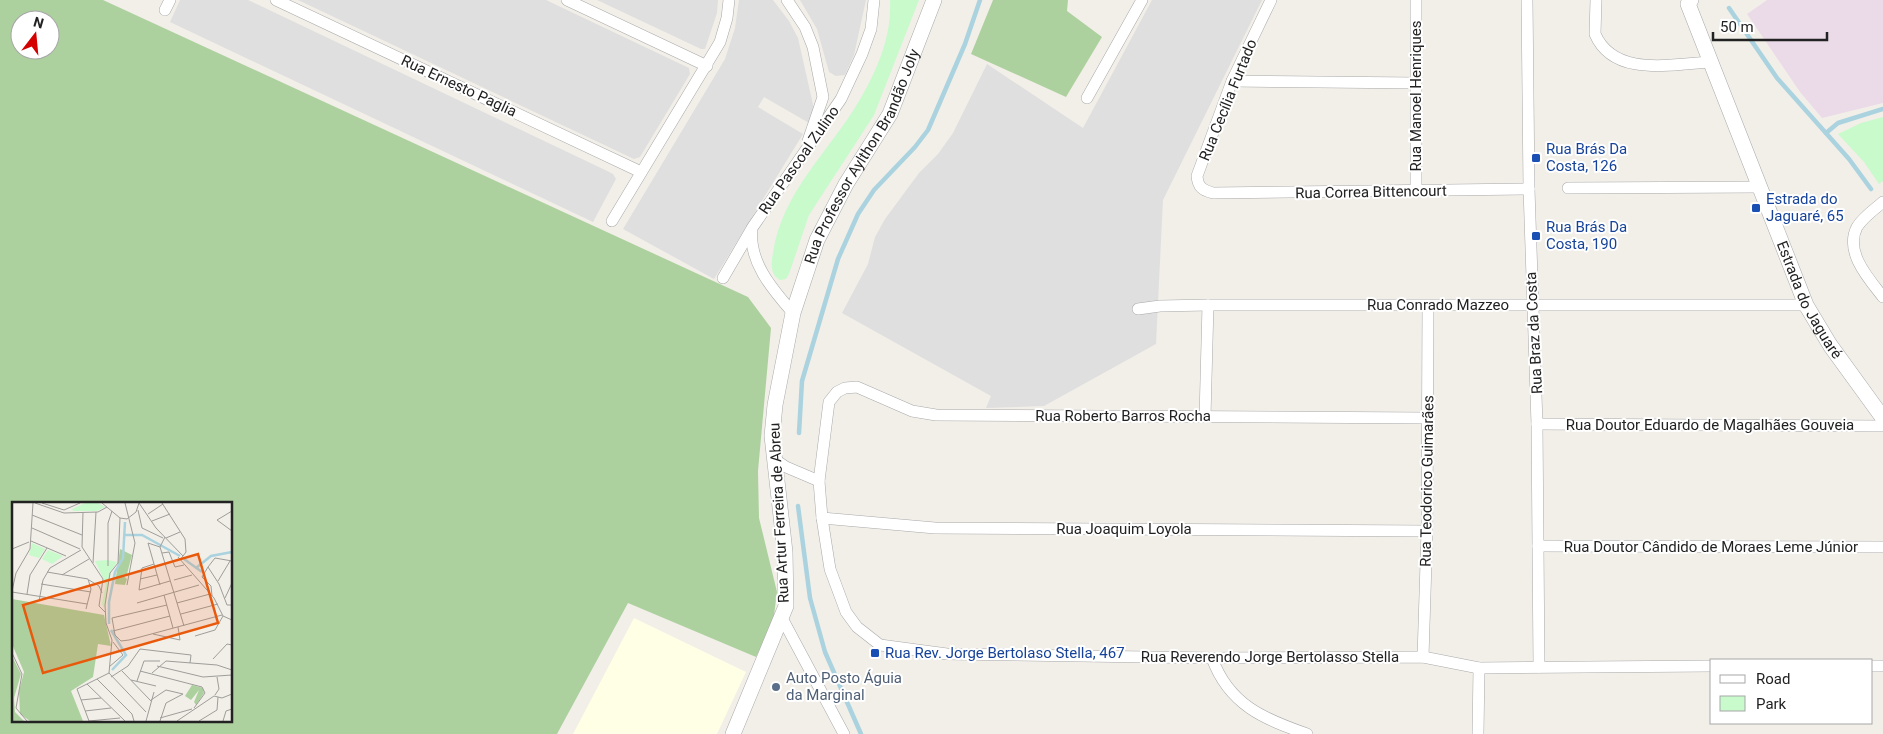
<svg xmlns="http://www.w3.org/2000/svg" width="1883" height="734" viewBox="0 0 1883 734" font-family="Roboto,sans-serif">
  <rect width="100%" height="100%" fill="#f2efe9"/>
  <g fill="#e0dfdf">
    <path d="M180,0h68l355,169 10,5 3,5 -23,43 -423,-200z"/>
    <path d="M298,0h248l143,68 1,6 -50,83 -6,2z"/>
    <path d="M597,0h121l-1,13 -12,36h-4z"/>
    <path d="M739,0h34l16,21 9,17 16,71 -5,14 -45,-26 -6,10 45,27 -89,145 -91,-50 102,-170 10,-31z"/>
    <path d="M800,0h66l-12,55 -9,20 -9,1 -7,-4 -12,-43z"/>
    <path d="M1152,0h110l-99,200 -7,144 -112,62 -58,2 5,-12 -149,-83 26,-49 7,-27 10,-18 34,-46 19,-19 15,-21 34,-69 96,64z"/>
  </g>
  <path fill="#ebdbe8" d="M1767,0h116v103l-61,15 -22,-26 -53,-78z"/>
  <path fill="#ffffe5" d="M634,618l112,54 -29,62h-144z"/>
  <g fill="#add19e" fill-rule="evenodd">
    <path d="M0,0h103l645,297 23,31 -13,143 1,47 18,74 -4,31 -17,34 -128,-54 -71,131h-557zM20,20h30v30h-30zM14,503h217v217h-217z"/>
    <path d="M993,0h75l-1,11 35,26 -36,60 -95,-43z"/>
  </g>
  <g fill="#c8facc">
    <path d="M890,0h29l-45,115 -65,100 -20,59 -3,5 -6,1c-10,-5 -9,-17 -7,-27 9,-61 56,-101 86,-152 18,-30 33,-65 31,-101z"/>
    <path d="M1883,117v64l-4,3 -15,-22 -26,-28 23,-11z"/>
  </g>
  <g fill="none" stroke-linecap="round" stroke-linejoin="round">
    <g stroke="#aad3df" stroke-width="4.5">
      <path d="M1729,8l48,70 72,81 22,30"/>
      <path d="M1826,133l12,-10 45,-14"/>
      <path d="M799,433l3,-52 36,-122 20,-45 16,-24 41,-43 13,-17 37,-86 15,-44"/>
      <path d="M798,506l12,92 15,54 36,82"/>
    </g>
    <defs>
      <g id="minor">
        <path d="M276,0l365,172"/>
        <path d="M567,0l140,66"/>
        <path d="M787,0l18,27 8,20 10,50 -15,44"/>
        <path d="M1271,0l-39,81 -35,95c1,11 5,14 16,17l316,-4"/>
        <path d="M1416,0v192"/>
        <path d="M1527,0l2,189 8,235 2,243"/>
        <path d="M1596,0l-1,34c19,44 77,30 116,28"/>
        <path d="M165,10l5,-10"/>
        <path d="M1232,81l184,2"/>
        <path d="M1087,98l55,-98"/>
        <path d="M1568,188l193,-1"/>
        <path d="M1883,202c-8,7 -20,15 -26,25 -13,25 12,52 26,70"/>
        <path d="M612,221l108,-179 7,-24 2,-18"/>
        <path d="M723,278l28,-48"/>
        <path d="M1138,309l22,-3 48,-1h598"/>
        <path d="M793,313c-20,-23 -45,-51 -41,-85l89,-129 21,-45 9,-25 3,-29"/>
        <path d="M1205,417l3,-112"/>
        <path d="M1427,418l-491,-3 -24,-4 -55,-24 -12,1 -8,4 -8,10 -10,79 3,37 8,51 16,43 11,15 23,18 67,9 265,4 211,-1 56,11 233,-2"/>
        <path d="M1537,424l346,2"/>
        <path d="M774,459l12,8 33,14"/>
        <path d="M822,518l113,10 492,3"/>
        <path d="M1538,546l345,1"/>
        <path d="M782,618l62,116"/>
        <path d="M1423,657l4,-126 1,-225"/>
        <path d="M1212,658c17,47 52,61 95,76"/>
        <path d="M1872,666h11"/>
        <path d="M1478,734l1,-66"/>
      </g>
      <g id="tertiary">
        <path id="s1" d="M1691,0l-3,4 118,301 24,40 53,73"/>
        <path id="s2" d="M733,734l53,-128 -1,-54 -13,-116 3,-31 18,-92 24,-73 29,-56 44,-70 44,-114"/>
      </g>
    </defs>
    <use href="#minor" stroke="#a9a9a9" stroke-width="12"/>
    <use href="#tertiary" stroke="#a9a9a9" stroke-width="16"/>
    <use href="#minor" stroke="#fff" stroke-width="11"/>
    <use href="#tertiary" stroke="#fff" stroke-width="15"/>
  </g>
  <g fill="#1a4fb4" stroke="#fff" stroke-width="2">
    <rect x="1531" y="153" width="10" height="10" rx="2.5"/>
    <rect x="1751" y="203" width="10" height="10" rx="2.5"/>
    <rect x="1531" y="231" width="10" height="10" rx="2.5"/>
    <rect x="870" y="648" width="10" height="10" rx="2.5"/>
  </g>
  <circle fill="#5c6f8a" stroke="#fff" stroke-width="2" cx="776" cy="687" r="5"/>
  <g text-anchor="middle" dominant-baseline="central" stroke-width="4" stroke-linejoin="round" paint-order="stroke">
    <g font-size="15" fill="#222" stroke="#fff">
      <text transform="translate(459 86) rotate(25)">Rua Ernesto Paglia</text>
      <text transform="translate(1416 96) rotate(-90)">Rua Manoel Henriques</text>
      <text transform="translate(1228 100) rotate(-68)">Rua Cecília Furtado</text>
      <text stroke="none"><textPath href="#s2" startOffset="606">Rua Professor Aylthon Brandão Joly</textPath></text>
      <text transform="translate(799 160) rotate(-55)">Rua Pascoal Zulino</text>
      <text transform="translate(1371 192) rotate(-1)">Rua Correa Bittencourt</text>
      <text stroke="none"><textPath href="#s1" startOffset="325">Estrada do Jaguaré</textPath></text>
      <text x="1438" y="305">Rua Conrado Mazzeo</text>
      <text transform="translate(1534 333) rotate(-93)">Rua Braz da Costa</text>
      <text x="1123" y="416">Rua Roberto Barros Rocha</text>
      <text x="1710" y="425">Rua Doutor Eduardo de Magalhães Gouveia</text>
      <text transform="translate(1427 481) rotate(-89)">Rua Teodorico Guimarães</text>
      <text transform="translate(779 513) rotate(-93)">Rua Artur Ferreira de Abreu</text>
      <text x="1124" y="529">Rua Joaquim Loyola</text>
      <text x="1711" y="547">Rua Doutor Cândido de Moraes Leme Júnior</text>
      <text x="1270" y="657">Rua Reverendo Jorge Bertolasso Stella</text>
    </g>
    <g font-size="15" fill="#164399" stroke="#fff" text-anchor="start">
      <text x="1546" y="149">Rua Brás Da<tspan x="1546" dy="17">Costa, 126</tspan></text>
      <text x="1766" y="199">Estrada do<tspan x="1766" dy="17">Jaguaré, 65</tspan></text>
      <text x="1546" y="227">Rua Brás Da<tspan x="1546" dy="17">Costa, 190</tspan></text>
      <text x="885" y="653">Rua Rev. Jorge Bertolaso Stella, 467</text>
    </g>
    <g font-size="15" fill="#4e5e75" stroke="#fff" text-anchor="start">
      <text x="786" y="678">Auto Posto Águia<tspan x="786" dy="17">da Marginal</tspan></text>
    </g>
  </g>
  <g transform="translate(12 502)">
    <rect width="220" height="220" fill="#f2efe9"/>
    <path d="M108,47l12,6 -5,19 -5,1 5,4 -2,6 -10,-1zM0,97l92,16 7,31 -13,-2 -5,33 -22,14 12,30h-53l-10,-7 -1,-23 5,-19 -12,-28zM0,154l9,18 -7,24 1,14 9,9h-12zM180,183l11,3 1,5 -8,12 -2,-3 5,-12 -8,10 -6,-4z" fill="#add19e"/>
    <path d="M73,1h13l7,4 -8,4h-24l-1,-2zM20,41l13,6 -6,9 -10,-3zM36,48l15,6 -11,8 -10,-5zM96,58l9,2 -6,9 -7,38 -2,-5 4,-20 -11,-23z" fill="#c8facc"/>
    <path fill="none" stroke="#aad3df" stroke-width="2.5" d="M111,33h19l38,21M172,57l18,13M184,66l15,-12 21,-4M97,122v-22l6,-30 8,-14 2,-36M99,128l15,25 -14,15"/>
    <path fill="none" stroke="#9f9d99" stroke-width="1" d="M23,1l29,10 34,-1 9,-5M30,1l22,7 16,-7M90,1l18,15 7,1 9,-7 3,-9M113,1l10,40 -8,42M127,1l17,25 27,28M150,1l23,36 1,13 -6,8M126,8l4,18 21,10M220,9l-15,9 15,11M71,10l-1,35 21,32 -4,27 6,6M136,12l15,-10M20,13l50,20M108,16l-2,45 -8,10 -5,32 1,18 6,17 -3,33 37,39M140,19l18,-7M20,26l48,21M153,35l-5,10 24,79M154,36l14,-6M19,39l35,15M0,47l17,-7M150,51l7,-1 6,15 9,-2M166,55l36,41 9,18 9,4M220,59l-17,-3 -7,9 11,17 8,21h5M81,61l3,-51M142,62l-12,4 -3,22 31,-9M96,64v-43l4,-12M196,65l-6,10 9,9 1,10M35,70l41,7 3,10 -5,20M50,73l27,-16M128,77l17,-4M77,78l10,6 3,7M162,78l18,-5M206,79l12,-20M29,82l50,8M148,83l-12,-42 12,4M0,89l4,-18 14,-24 3,-46M0,90l75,12M15,92l3,-19 17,-27M152,93l9,33M213,96l7,-15M27,99l4,-21 7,-12 31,-18M125,101l62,-18M165,101l33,-9M155,103l-55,13 3,17 6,6 8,-1 93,-25M169,112l37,-10M101,129l57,-15M141,132l27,6 -2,-13M183,134l20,-6 8,-14M0,151l10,21 -6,34 11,13M201,157l14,-15 5,1M145,164l46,11 29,-2M97,165l14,-12 -10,-13M110,169l29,30M128,169l62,16 3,6 -11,15M140,171l14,-12 51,4 15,5M99,175l17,-11 12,-17 51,6 -1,8M85,177l35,35 2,7M119,178l25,6M125,179l7,-20h16M75,182l38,37M203,193l4,-6 -2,-12M69,198l20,-2M139,198l15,-10 17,4 -17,9 -6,18M73,209l26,-3M148,216l32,-9M77,219l-12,-32 32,-16M77,219l31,-3M134,219l8,-29M165,219l37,-25 8,2 10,-4M187,219l18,-11 1,-13M211,219l3,-10 6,-2"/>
    <path fill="#e8590c" fill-opacity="0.15" stroke="#e8590c" stroke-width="2.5" d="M186,52l20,69 -175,50 -20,-68z"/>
    <rect width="220" height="220" fill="none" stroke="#222" stroke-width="2.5"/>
  </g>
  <rect x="1710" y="659" width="162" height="65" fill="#ffffff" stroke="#a7a7a7"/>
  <rect x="1720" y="675" width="25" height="8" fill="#ffffff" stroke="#a7a7a7"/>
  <text x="1756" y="684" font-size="15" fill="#222222">Road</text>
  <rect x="1720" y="696" width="25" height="15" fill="#c8facc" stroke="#a7a7a7"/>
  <text x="1756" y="709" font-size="15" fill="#222222">Park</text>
  <g transform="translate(35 35) rotate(16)"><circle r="24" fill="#ffffff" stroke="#a7a7a7"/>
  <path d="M0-4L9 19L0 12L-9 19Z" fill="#d40000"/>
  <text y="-8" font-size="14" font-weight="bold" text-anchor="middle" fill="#222222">N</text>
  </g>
  <path d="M1713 32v8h114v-8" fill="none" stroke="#222222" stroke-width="2.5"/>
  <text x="1720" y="32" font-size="15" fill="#222222" stroke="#ffffff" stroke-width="4" paint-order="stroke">50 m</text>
</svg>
